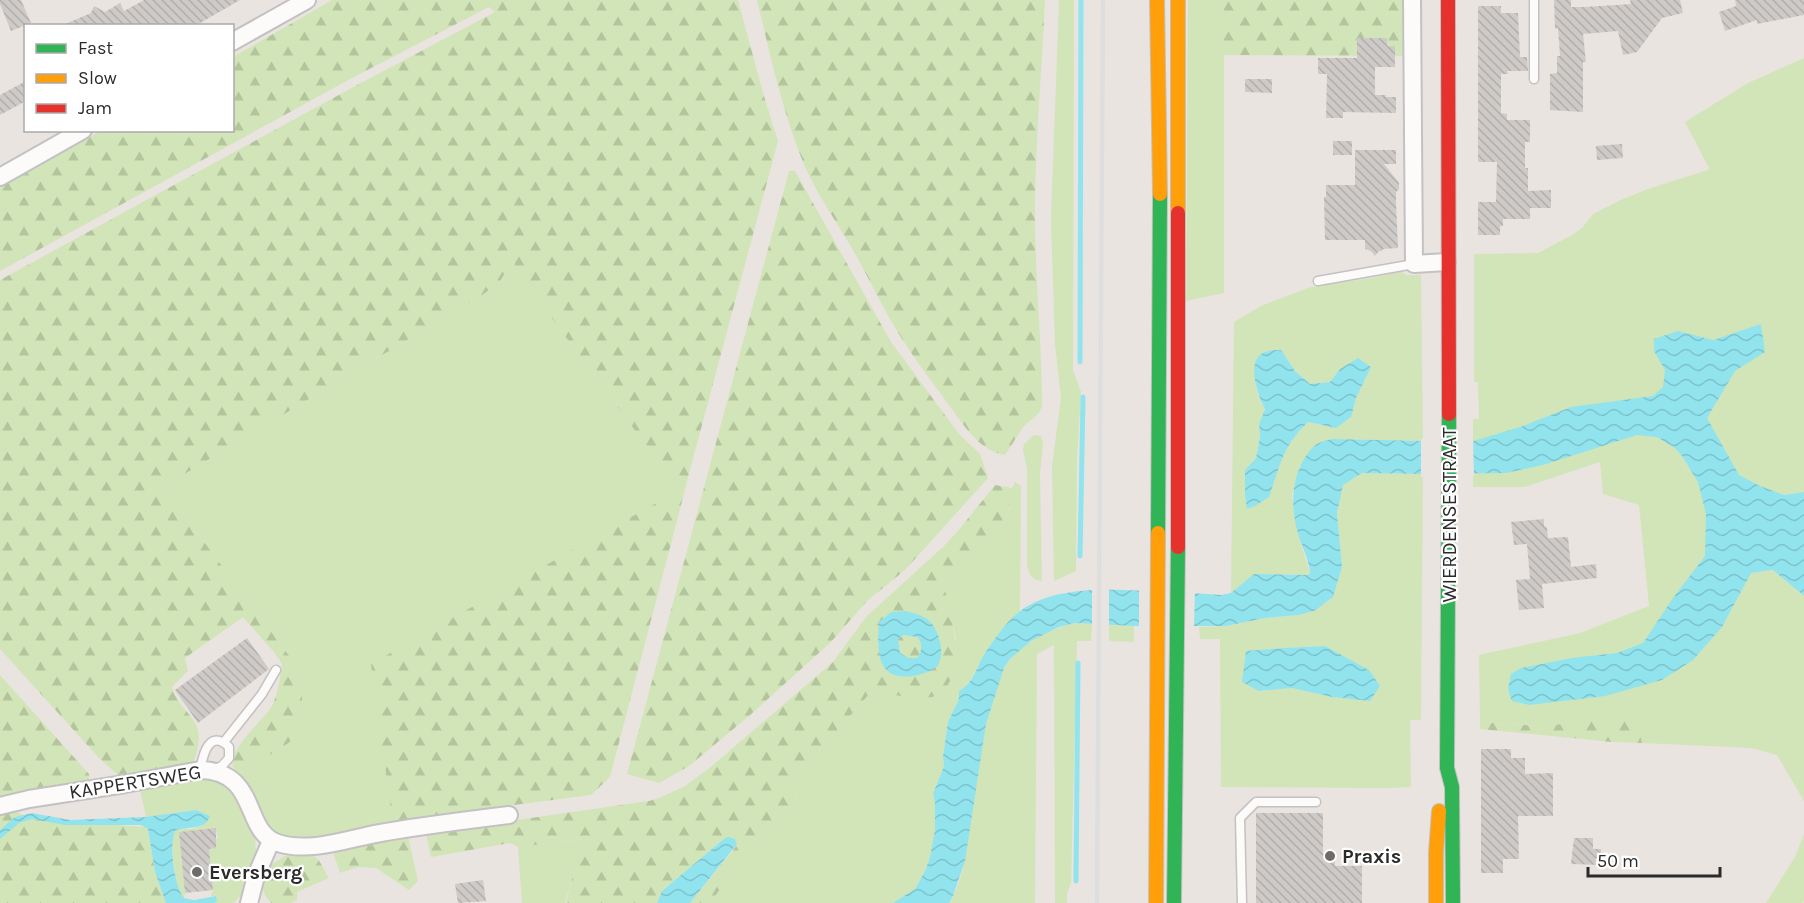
<svg xmlns="http://www.w3.org/2000/svg" width="1804" height="903" viewBox="0 0 1804 903" font-family="Karla,sans-serif">
  <defs>
    <pattern id="forest-firs" width="22" height="20" patternUnits="userSpaceOnUse" patternTransform="scale(1.5)"><rect width="22" height="20" fill="#d1e5b8"/><path d="M5 1l3.5 6h-7zM16 11l3.5 6h-7z" fill="#b4c59e"/></pattern>
    <pattern id="water-waves" width="16" height="10" patternUnits="userSpaceOnUse" patternTransform="scale(1.5)"><rect width="16" height="10" fill="#91e3ee"/><path d="M0 5q4-4 8 0t8 0" fill="none" stroke="#7dc3cc"/></pattern>
    <pattern id="building-back-hatch" width="6" height="6" patternUnits="userSpaceOnUse" patternTransform="scale(1.5)"><rect width="6" height="6" fill="#cecac7"/><path d="M-1 5l2 2M0 0l6 6M5-1l2 2" fill="none" stroke="#b1aeab"/></pattern>
  </defs>
  <rect width="100%" height="100%" fill="#e9e4e0"/>
  <g fill="#d1e5b8" fill-rule="evenodd">
    <path d="M1059,0h15l-1,370 8,22 -4,68 -1,111 -22,10 -2,-115 9,-68 -6,-53 -4,-127z"/>
    <path d="M1188,0h36v293l-38,8z"/>
    <path d="M1804,58v434l-20,3 -33,78 22,-3 31,26v205l-27,-46 -25,-7 -110,-5 -4,-17 -13,-6 -84,6 -61,-4 -1,-67 101,-22 69,-27 -10,-101 -36,-11 -3,-32 -75,25h-52v-68h6l-1,-37h-4v-128l64,-1 36,-19 8,-6 11,-14 28,-14 24,-10 63,-20 1,-2 -24,-46 63,-39z"/>
    <path d="M512,261l47,67 86,116 20,21 22,16 -1,5 -177,101 -116,237 -80,15 -18,1 -12,-3 -13,-9 -20,-38 -12,-15 52,-33 11,-64 -11,-21 -127,-170 319,-192 17,-12z"/>
    <path d="M1401,271l5,4h15l2,166 -90,-2 -33,27 -8,29 6,39 12,39 -2,2 -53,-1 -24,19 3,-271 27,-16 50,-19 60,-9zM1281,350l14,21 15,13 20,-2 10,-13 31,-3 -15,32 -6,19 -14,11 -28,-6c-21,22 -28,36 -35,65l-28,7v-24l11,-12 4,-21 -1,-13 6,-15c-10,-15 -11,-29 -9,-47l11,-11z"/>
    <path d="M1034,435l7,1 2,6 -3,33 2,106c-11,-1 -14,-8 -15,-18v-95l-4,-18 1,-6z"/>
    <path d="M1362,473l61,1 -2,246h-11l1,67 -22,1 -168,-1 -1,-148h-20l-1,-12 27,-1 39,-8 34,-3 15,-4 19,-14 9,-30 -5,-54 6,-29zM1325,646l45,55 -38,-4 -40,-9 -33,3 9,-42z"/>
    <path d="M1015,482l6,4v4l-1,122c-17,12 -28,30 -39,48 -7,12 -10,24 -22,31v8l-11,23 -5,34 1,10 -11,28 2,10v25l-5,28 -5,14 -10,18 -22,14h-183l47,-64 21,-16 19,-25 -3,-12 4,-11 73,-83 59,6 26,-59 -11,-49 54,-59 10,-21 3,-22z"/>
    <path d="M1075,623l17,1 -1,17h-14l-6,242 -4,10v10h-12l-1,-258 -17,9 -2,249h-86c14,-22 17,-49 20,-74 7,-44 11,-88 24,-131 4,-12 8,-27 16,-37 15,-19 43,-33 66,-38z"/>
    <path d="M1109,625l25,1v16l-25,-1z"/>
    <path d="M197,778l23,2 14,11 21,46 1,15 -1,9 -12,33 -10,9h-18l2,-2 -3,-5h-3l2,-6 -4,-41 7,-1v-9l2,-1 -2,-9 -37,3 6,61 -1,5c-11,-13 -12,-48 -11,-64l5,-6 13,1 12,-4 -7,-15 -50,7 -6,-28z"/>
    <path d="M1804,834v67l-1,2h-37l29,-46z"/>
    <path d="M583,839l-18,64h-43l-4,-56z"/>
  </g>
  <g fill="url(#forest-firs)" fill-rule="evenodd">
    <path d="M332,0h406l25,93 15,48 -91,340 -22,-16 -20,-21 -86,-116 -47,-67 -13,22 -17,12 -319,192 127,170 11,21 1,20v15l-12,29 -52,33c-1,-2 -4,-5 -5,-8 -4,-18 27,-44 37,-58 8,-13 10,-30 12,-45l-8,-12 -31,-35 -58,41 3,13 -16,16c10,32 38,29 22,74l-4,2 -47,9 -25,3 -19,-17 -99,-109v-369l359,-196 136,-72 -6,-5 -137,71 -352,193v-84l101,-56 131,-1 1,-73z"/>
    <path d="M757,0h288c-3,67 -9,134 -10,201 -1,68 7,136 7,205l-3,7 -16,14 -18,28c-27,-4 -44,-34 -59,-54 -16,-22 -33,-44 -47,-67 -17,-27 -30,-56 -46,-84 -17,-29 -37,-57 -50,-88 -21,-52 -33,-108 -46,-162z"/>
    <path d="M1224,0h181l1,56 -182,-1z"/>
    <path d="M789,171h6l96,171 68,92 21,20 8,24 -83,92 -38,31 -37,42 -81,73 -60,50 -30,17 -32,-9z"/>
    <path d="M995,485l17,3 -3,22 -10,21 -54,59c7,29 25,94 -13,107 -10,3 -48,-4 -61,-5l-73,83 -4,11 3,12 -19,25 -21,16 -47,64h-20l44,-54 3,-5 -2,-5 -10,-1 -63,53 -5,12h-91l16,-64 -64,8 -8,-4 -79,14 -5,-24 223,-32 10,-3 26,-12 27,-20 121,-104 33,-45 78,-71 13,-14zM929,620l-1,52 -51,-27z"/>
    <path d="M686,486l-76,291 -19,18 -100,13 -98,16 -22,-160z"/>
    <path d="M903,635l15,2c4,8 5,13 -1,21h-8l-9,-5 -2,-14z"/>
    <path d="M0,675l89,99v8l-89,18z"/>
    <path d="M1608,720h17l13,6 4,17 -30,-1 -132,-13v-7l61,4z"/>
    <path d="M12,810l20,9 114,8 2,2 7,43 11,31h-166v-87z"/>
    <path d="M408,836l10,45 -9,9 -33,-22 -18,-1 -18,6 -6,-18 1,-7z"/>
    <path d="M302,853c17,0 19,12 27,25l-32,14v8l-6,3h-20c-12,-13 -9,-22 -2,-37l16,-10z"/>
  </g>
  <g fill="url(#water-waves)" fill-rule="evenodd">
    <path d="M1761,324l4,28 -30,19 -28,47 32,57 21,11 24,9 20,-3v104l-31,-26 -22,3 -29,54 -29,33 -31,20 -57,16 -76,9 -17,-4 -4,-12 3,-15 10,-6 51,-10 45,-5 26,-10 30,-45 32,-42 1,-42 -8,-32 -16,-26 -7,-8 -18,-11 -20,-2 -94,30 -37,8 -83,1 -61,-1 -19,12 -6,28 5,54 -9,30 -19,14 -15,4 -34,3 -39,8h-92l-59,-3 -16,4 -28,14 -21,18 -6,9 -18,56 -21,137 -12,35 -4,7h-56l22,-14 10,-18 5,-14 5,-28v-25l-2,-10 11,-28 -1,-10 5,-34 11,-23v-8c13,-7 17,-21 23,-33 8,-13 17,-26 27,-37 33,-36 94,-32 139,-30 24,1 49,2 73,4l10,-2 23,-19 54,1 2,-2c-1,-13 -7,-24 -11,-36 -8,-26 -9,-54 5,-78 9,-14 13,-17 29,-20l137,3 50,-15 51,-20 82,-11 10,-9 2,-17 -11,-19v-12l24,-8 35,9z"/>
    <path d="M1281,350l14,21 15,13 20,-2 10,-13 18,-11 13,9 -15,31 -5,19 -15,11 -28,-6c-27,27 -27,42 -39,75l-14,9 -8,3 -2,-15v-24l11,-12 4,-21 -1,-13 6,-15c-7,-12 -18,-45 -4,-55 6,-4 13,-4 20,-4z"/>
    <path d="M905,611c8,2 15,3 22,8 11,8 19,33 11,46 -5,6 -13,8 -20,10 -42,9 -41,-23 -39,-53l12,-10zM903,635l15,2c4,8 5,13 -1,21h-8l-9,-5 -2,-14z"/>
    <path d="M1325,646l44,24 11,16 -10,15 -38,-4 -40,-9 -33,3 -17,-9 4,-31 37,-3z"/>
    <path d="M196,810l14,6c-6,16 -23,9 -35,15 -6,14 -1,55 9,67l10,2 22,-4 1,5 -2,2h-49l-11,-31 -7,-43 -7,-4h-76l-33,-6 -13,4 -19,16v-9l15,-13 17,-4 38,7 75,-3z"/>
    <path d="M728,837l7,2 2,5 -47,59h-33l5,-12 63,-53z"/>
  </g>
  <g fill="#e9e4e0">
    <path d="M1473,438l1,38 -53,1v-38z"/>
    <path d="M1092,587h17v41l-17,-1z"/>
    <path d="M1139,588l56,2 -1,39h-55z"/>
  </g>
  <g fill="none" stroke-linecap="round" stroke-linejoin="round">
    <g stroke="#91e3ee" stroke-width="5">
      <path d="M1080,362l1,-362"/>
      <path d="M1080,556l3,-159"/>
      <path d="M1076,881l2,-218"/>
    </g>
  </g>
  <g fill="url(#building-back-hatch)">
    <path d="M0,0h21l10,23 -20,8 -11,-27z"/>
    <path d="M144,0h96l-45,26 -132,-1 28,-12 3,-7 11,6 15,-9 4,8z"/>
    <path d="M1554,0h17v7h14l46,-3 -1,-4h50l3,13 -21,5 -25,34 -14,3 -5,-24 -35,3 3,28h-3v50l-33,-2v-36l7,-1v-17h3l-2,-28 -3,1z"/>
    <path d="M1735,0h69v15l-47,9v-4l-32,11 -6,-19 17,-6z"/>
    <path d="M1478,6h23v7h17l2,44h7l1,14h-21l1,3h-7v39l6,1v6h23v22h-5v26h3v23l23,-1v18h-21v11h-27v7h-3v9h-22v-33h18l1,-40h-19z"/>
    <path d="M1357,38h30v8h8v21h-20v28h11v2h10v16l-53,-1v6h-17l1,-44h-9v-16h39z"/>
    <path d="M1245,79h27v14l-27,-1z"/>
    <path d="M26,81v20l-26,14v-20z"/>
    <rect x="1333" y="141" width="19" height="14"/>
    <path d="M1622,144l1,14 -26,2 -1,-14z"/>
    <path d="M1355,150h41v14h-12l15,19v6l-3,3v11l2,45 -15,1 -1,2h-3l-4,5 -4,-5 -6,-2v-9h-40l-1,-43h2v-12h29z"/>
    <path d="M1544,519v7l3,2 1,10 20,-1 3,30 25,-3 1,14 -55,6 2,24 -25,2 -3,-30 14,-1 -3,-35 -13,1 -3,-23z"/>
    <path d="M247,638l22,31 -71,54 -23,-33z"/>
    <path d="M1481,749h30v9h14v16l28,-1v43h-35l1,43h-16v14h-22z"/>
    <path d="M1256,813h67v40h12v13h27v37h-106z"/>
    <path d="M216,828v20l-7,1 4,41 -28,3 -6,-61z"/>
    <path d="M1574,838h19v11h8l1,16 -31,-1z"/>
    <path d="M483,880l3,21 -28,2 -3,-19z"/>
  </g>
  <g fill="none" stroke-linecap="round" stroke-linejoin="round">
    <defs>
      <g id="lane">
        <path d="M1534,0v79"/>
        <path d="M1318,281l96,-17"/>
        <path d="M224,742l38,-48 14,-24"/>
        <path d="M200,770c3,-15 9,-42 29,-23v11l-7,8 -9,4"/>
        <path d="M1242,903l-2,-85 16,-16h60"/>
      </g>
      <g id="street">
        <path d="M1412,0l2,264 33,-2"/>
        <path d="M232,42l75,-42"/>
        <path d="M0,177l83,-47"/>
        <path d="M0,806l29,-7 96,-15 75,-14c60,1 42,62 78,73 34,11 74,-6 108,-11 41,-7 82,-12 123,-17"/>
        <path d="M249,903l7,-27 15,-35"/>
      </g>
      <g id="fast">
        <path d="M1449,414l-2,354 5,19 1,116"/>
        <path d="M1158,533l2,-339"/>
        <path d="M1174,903l4,-356"/>
      </g>
      <g id="slow">
        <path d="M1157,0l3,194"/>
        <path d="M1178,0v213"/>
        <path d="M1156,903l2,-370"/>
        <path d="M1436,903v-51l3,-41"/>
      </g>
      <g id="jam">
        <path d="M1448,0l1,414"/>
        <path d="M1178,213v334"/>
      </g>
    </defs>
    <use href="#lane" stroke="#c3c1c2" stroke-width="11"/>
    <use href="#street" stroke="#c3c1c2" stroke-width="20"/>
    <use href="#fast" stroke="#c3c1c2" stroke-width="16"/>
    <use href="#slow" stroke="#c3c1c2" stroke-width="16"/>
    <use href="#jam" stroke="#c3c1c2" stroke-width="16"/>
    <use href="#lane" stroke="#fcfbfa" stroke-width="8"/>
    <use href="#street" stroke="#fcfbfa" stroke-width="16"/>
    <use href="#fast" stroke="#30b455" stroke-width="14"/>
    <use href="#slow" stroke="#ff9f0a" stroke-width="14"/>
    <use href="#jam" stroke="#e5322d" stroke-width="14"/>
    <path stroke="#dededf" stroke-width="4.5" d="M1097,903l6,-903"/>
  </g>
  <g fill="#6e6c6a" stroke="#fff" stroke-width="2">
    <circle cx="1330" cy="856" r="6"/>
    <circle cx="197" cy="872" r="6"/>
  </g>
  <g text-anchor="middle" dominant-baseline="central" stroke-width="4.5" stroke-linejoin="round" paint-order="stroke">
    <g font-size="20" fill="#2b2b2b" stroke="#fff">
      <text transform="translate(1449 515) rotate(-90)">WIERDENSESTRAAT</text>
      <text transform="translate(135 782) rotate(-9)">KAPPERTSWEG</text>
    </g>
    <g font-size="20" font-weight="bold" fill="#2b2b2b" stroke="#fff" text-anchor="start">
      <text x="1342" y="856">Praxis</text>
      <text x="209" y="872">Eversberg</text>
    </g>
  </g>
  <rect x="24" y="24" width="210" height="108" fill="#ffffff" stroke="#aaaaaa" stroke-width="1.5"/>
  <rect x="36" y="44" width="30" height="9" fill="#30b455" stroke="#aaaaaa" stroke-width="1.5"/>
  <text x="78" y="54" font-size="18" fill="#2b2b2b">Fast</text>
  <rect x="36" y="74" width="30" height="9" fill="#ff9f0a" stroke="#aaaaaa" stroke-width="1.5"/>
  <text x="78" y="84" font-size="18" fill="#2b2b2b">Slow</text>
  <rect x="36" y="104" width="30" height="9" fill="#e5322d" stroke="#aaaaaa" stroke-width="1.5"/>
  <text x="78" y="114" font-size="18" fill="#2b2b2b">Jam</text>
  <path d="M1588 867v9h132v-9" fill="none" stroke="#2b2b2b" stroke-width="3"/>
  <text x="1597" y="867" font-size="18" fill="#2b2b2b" stroke="#ffffff" stroke-width="4.5" paint-order="stroke">50 m</text>
</svg>
